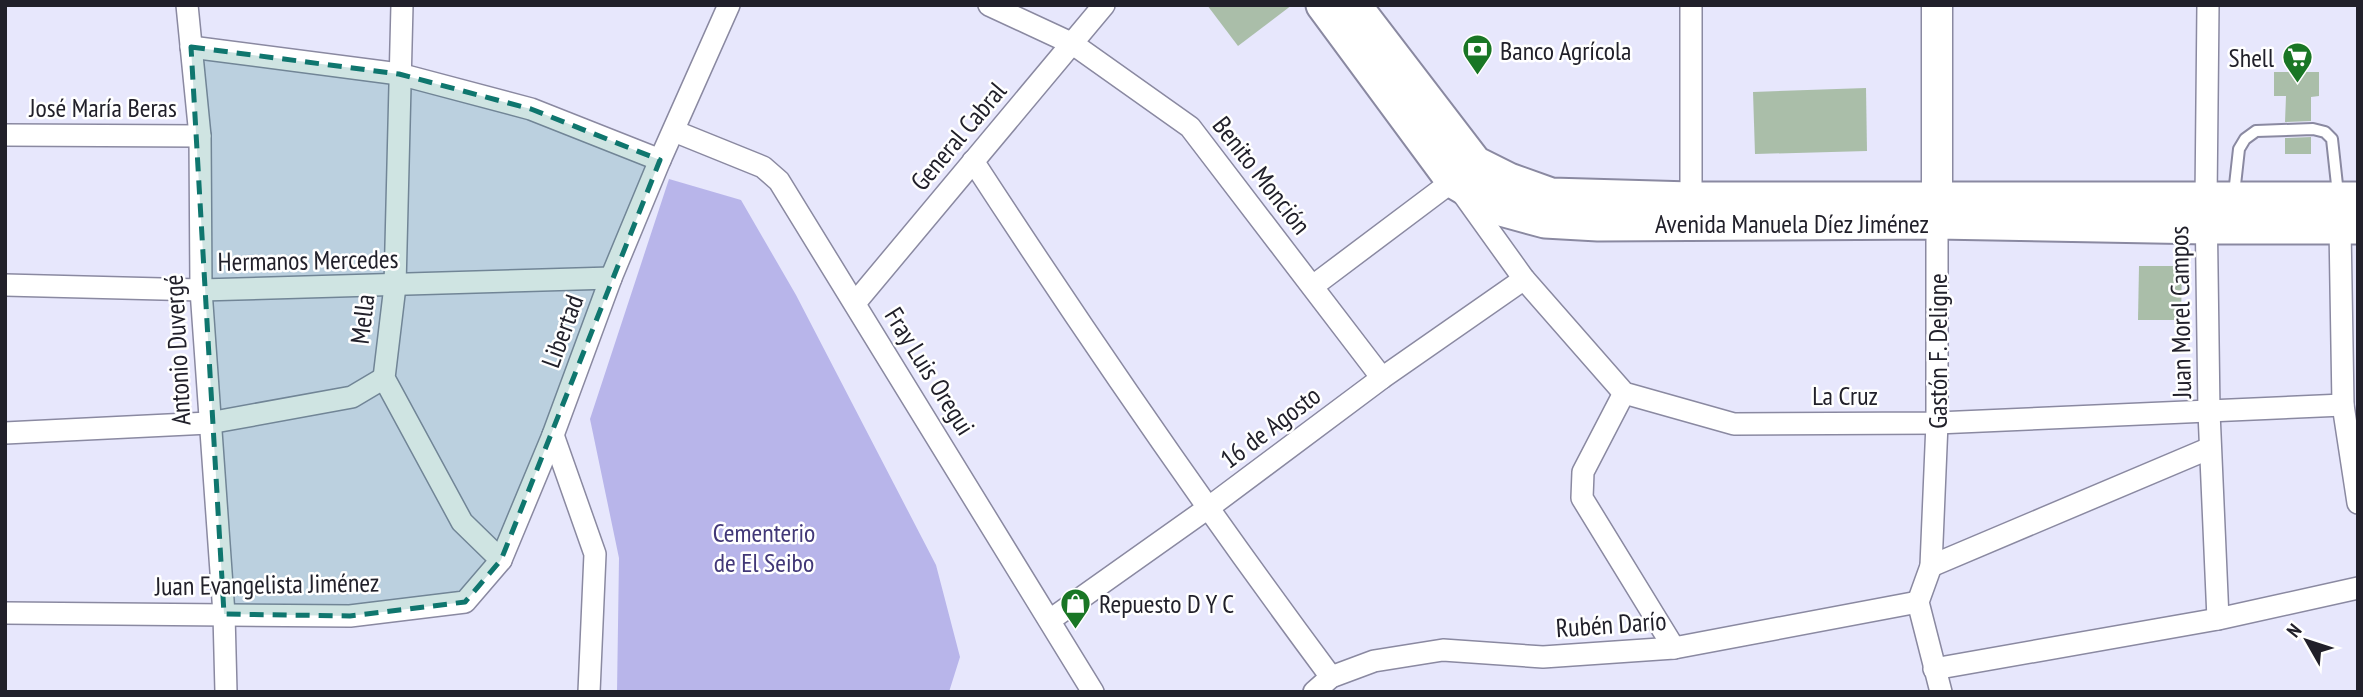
<svg xmlns="http://www.w3.org/2000/svg" width="2363" height="697" viewBox="0 0 2363 697" font-family="'PT Sans Narrow',sans-serif">
  <rect width="100%" height="100%" fill="#e7e7fc"/>
  <path fill="#b8b5ea" d="M669,179l72,21 55,95 140,270 24,92 -11,35h-332l2,-134 -29,-139z"/>
  <g fill="#aabea9">
    <path d="M1207,5h85l-54,41z"/>
    <path d="M2274,72h45v24l-8,1v24l-26,1 1,-26h-12z"/>
    <path d="M1866,88l1,63 -112,3 -2,-62z"/>
    <path d="M2311,137v17h-26v-16z"/>
    <path d="M2139,266h43l-1,54h-43z"/>
  </g>
  <g fill="none" stroke-linecap="round" stroke-linejoin="round">
    <defs>
      <path id="lane" d="M2234,194l5,-45 6,-10 11,-8 57,-2 12,3 7,7 6,55"/>
      <g id="street">
        <path d="M187,5l13,131 1,154 23,324 2,78"/>
        <path d="M402,5l-7,281 -11,92 78,144 39,38"/>
        <path d="M989,5l84,39 117,83 192,251"/>
        <path d="M1691,5v194"/>
        <path d="M2208,5l-2,195 3,212 9,207"/>
        <path d="M191,47l208,27 132,35 129,51"/>
        <path d="M674,131l89,36 16,14 314,511"/>
        <path d="M5,135l195,1"/>
        <path d="M973,161c114,175 233,348 358,516"/>
        <path d="M1463,194l61,85 100,114 110,31 203,-1 406,-18"/>
        <path d="M1937,222v201l-6,143 -13,36 23,90"/>
        <path d="M2340,227l3,178 15,98"/>
        <path d="M5,285l196,5 410,-12"/>
        <path d="M1313,286l149,-112"/>
        <path d="M855,303l249,-298"/>
        <path d="M1624,393l-41,79 -1,26 92,150"/>
        <path d="M5,433l204,-10 143,-26 32,-19"/>
        <path d="M553,435l42,119 -6,138"/>
        <path d="M1931,566l279,-118"/>
        <path d="M5,613l345,3 115,-14 36,-42 52,-125 58,-157 49,-118 69,-155"/>
        <path d="M1050,620l158,-112 174,-130 142,-99"/>
        <path d="M1934,669l284,-50 140,-31"/>
        <path d="M1314,692l17,-15 43,-16 69,-11 100,7 131,-9 244,-46"/>
      </g>
      <path id="secondary" d="M1937,221v-216"/>
      <g id="primary">
        <path d="M1323,5l130,176 48,28 44,12 53,3 339,-2 270,5h151"/>
        <path d="M1354,5l121,158 34,17 42,15 140,4h667"/>
      </g>
    </defs>
    <use href="#lane" stroke="#8a89a1" stroke-width="14"/>
    <use href="#street" stroke="#8a89a1" stroke-width="24"/>
    <use href="#secondary" stroke="#8a89a1" stroke-width="33"/>
    <use href="#primary" stroke="#8a89a1" stroke-width="37"/>
    <use href="#lane" stroke="#fff" stroke-width="10"/>
    <use href="#street" stroke="#fff" stroke-width="21"/>
    <use href="#secondary" stroke="#fff" stroke-width="30"/>
    <use href="#primary" stroke="#fff" stroke-width="33"/>
  </g>
  <path fill="#0f766e" fill-opacity="0.2" stroke="#0f766e" stroke-width="5" stroke-dasharray="14 9" stroke-linejoin="round" d="M191,47l208,27 132,35 129,51 -159,400 -36,42 -115,14 -126,-2z"/>
  <defs>
    <symbol id="bank-pin" viewBox="-11 -11 22 30"><path d="M0 17L-7.5 6A9.5 9.5 0 1 1 7.5 6Z" fill="#197625" stroke="#fff"/><path d="M-6-4H6V4H-6ZM0-2.3a2.3 2.3 0 1 0 0 4.6a2.3 2.3 0 1 0 0-4.6Z" fill="#fff"/></symbol>
    <symbol id="supermarket-pin" viewBox="-11 -11 22 30"><path d="M0 17L-7.5 6A9.5 9.5 0 1 1 7.5 6Z" fill="#197625" stroke="#fff"/><path d="M-6-5.5h2.5l.6 2H6L4.5 2H-2.5L-4.4-4H-6ZM-1.5 3.2a1.3 1.3 0 1 0 .1 0ZM3 3.2a1.3 1.3 0 1 0 .1 0Z" fill="#fff"/></symbol>
    <symbol id="shop-pin" viewBox="-11 -11 22 30"><path d="M0 17L-7.5 6A9.5 9.5 0 1 1 7.5 6Z" fill="#197625" stroke="#fff"/><path d="M-5-2.5h2.3a2.7 3.5 0 0 1 5.4 0H5L5.5 6h-11ZM-1.5-2.5h3a1.5 2.3 0 0 0-3 0Z" fill="#fff"/></symbol>
  </defs>
  <g fill-rule="evenodd">
    <use href="#bank-pin" x="1460" y="32" width="35" height="47"/>
    <use href="#supermarket-pin" x="2280" y="40" width="35" height="47"/>
    <use href="#shop-pin" x="1058" y="586" width="35" height="47"/>
  </g>
  <g text-anchor="middle" dominant-baseline="central" stroke-width="5" stroke-linejoin="round" paint-order="stroke">
    <g font-size="26" fill="#21202a" stroke="#fff" text-anchor="start">
      <text x="1500" y="50">Banco Agrícola</text>
      <text x="2274" y="57" text-anchor="end">Shell</text>
      <text x="1099" y="603">Repuesto D Y C</text>
    </g>
    <g font-size="26" fill="#21202a" stroke="#fff">
      <text x="103" y="107">José María Beras</text>
      <text transform="translate(958 136) rotate(-50)">General Cabral</text>
      <text transform="translate(1262 175) rotate(52)">Benito Monción</text>
      <text x="1792" y="223">Avenida Manuela Díez Jiménez</text>
      <text transform="translate(308 260) rotate(-1)">Hermanos Mercedes</text>
      <text transform="translate(2180 312) rotate(-91)">Juan Morel Campos</text>
      <text transform="translate(362 319) rotate(-83)">Mella</text>
      <text transform="translate(562 331) rotate(-70)">Libertad</text>
      <text transform="translate(177 350) rotate(-93)">Antonio Duvergé</text>
      <text transform="translate(1937 351) rotate(-90)">Gastón F. Deligne</text>
      <text transform="translate(930 371) rotate(58)">Fray Luis Oregui</text>
      <text x="1845" y="395">La Cruz</text>
      <text transform="translate(1270 427) rotate(-37)">16 de Agosto</text>
      <text transform="translate(267 584) rotate(-1)">Juan Evangelista Jiménez</text>
      <text transform="translate(1611 624) rotate(-4)">Rubén Darío</text>
    </g>
    <g font-size="26" fill="#413777" stroke="#fff">
      <text x="764" y="532">Cementerio<tspan x="764" dy="30">de El Seibo</tspan></text>
    </g>
  </g>
  <rect width="2363" height="697" fill="none" stroke="#21202a" stroke-width="14"/>
  <g transform="translate(2307 641) rotate(309)" stroke="#ffffff" stroke-width="5" paint-order="stroke">
  <path d="M0-5L12 26L0 18L-12 26Z" fill="#21202a"/>
  <text y="-10" font-size="19" font-weight="bold" text-anchor="middle" fill="#21202a">N</text>
  </g>
</svg>
